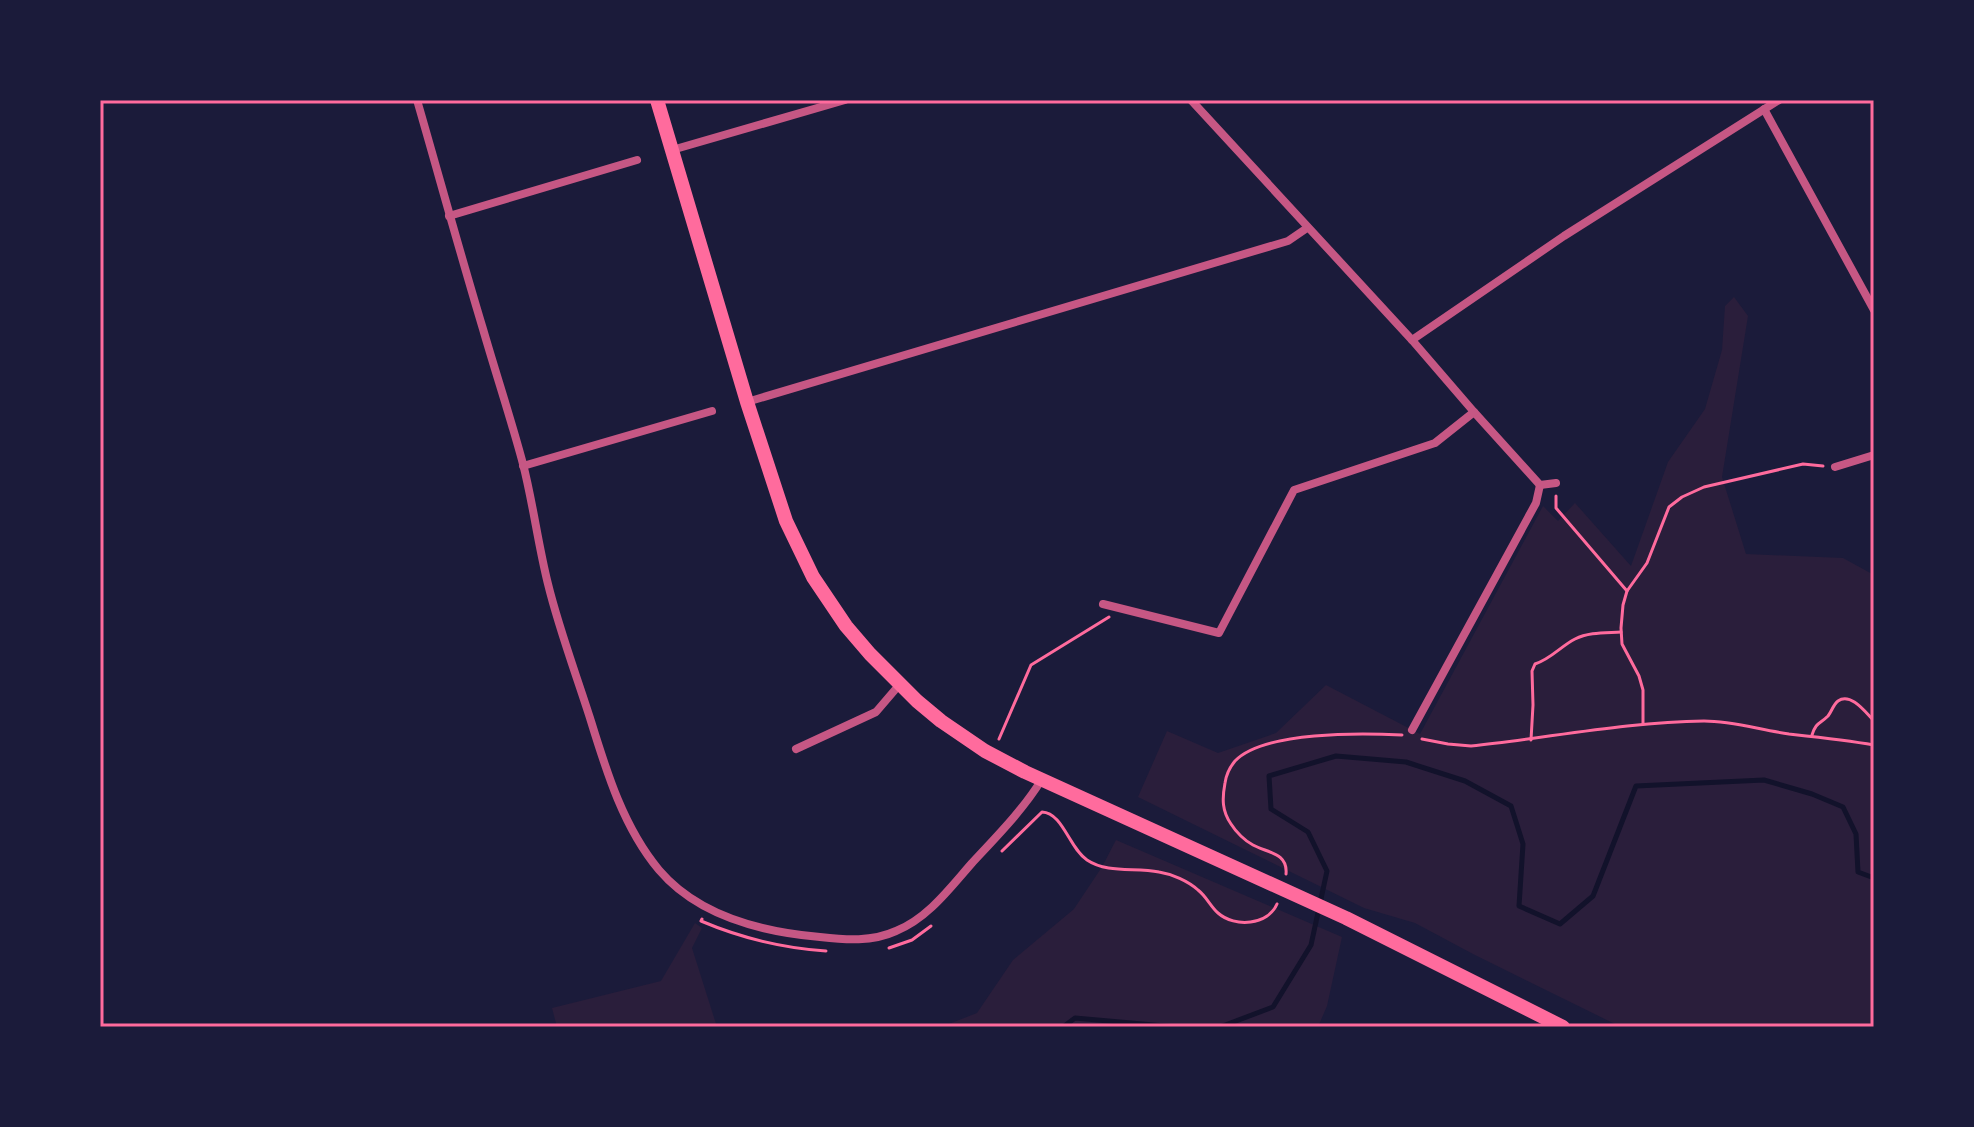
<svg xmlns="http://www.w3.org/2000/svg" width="1974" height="1127" viewBox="0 0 1974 1127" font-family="'PT Sans',sans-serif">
  <rect width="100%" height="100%" fill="#1b1b3a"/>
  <g fill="#2a1e3b">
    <path d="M1734,297l14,19 -26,161 24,77 97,4 31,17v452h-253l-148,-73 -58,-31 -51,-15 -226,-111 29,-66 51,22 58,-20 50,-48 94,49 123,-228 15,15 17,-18 56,63 37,-104 37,-53 17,-59 3,-44z"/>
    <path d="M1116,840l226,97 -15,69 -9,21h-377l36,-14 36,-53 61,-51 28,-42z"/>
    <path d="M695,923l7,5 -10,20 25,79h-160l-5,-19 109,-27z"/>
  </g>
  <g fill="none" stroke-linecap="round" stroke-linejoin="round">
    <g stroke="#12122b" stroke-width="5">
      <path d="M1063,1027l12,-9 101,9"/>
      <path d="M1220,1027l53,-20 38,-62 16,-74 -19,-39 -37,-23 -2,-33 67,-20 70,6 59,19 46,25 12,38 -4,62 41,18 33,-28 43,-110 128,-6 48,14 31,13 13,27 2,38 16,6"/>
    </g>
    <g stroke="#ff6b9d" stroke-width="3">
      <path d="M1556,496v12l71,83"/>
      <path d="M1643,724v-34l-4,-14 -17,-32 -1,-16 2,-23 4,-14 20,-28 22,-56 13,-10 22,-10 99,-23 20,2"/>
      <path d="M1812,735c4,-13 8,-11 16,-19 4,-5 5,-11 10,-15 13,-9 28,12 36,20"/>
      <path d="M999,739l32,-74 78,-48"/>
      <path d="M1422,739l26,5 23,2c77,-8 155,-24 233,-25 29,0 56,9 85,13 28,3 57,6 85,11"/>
      <path d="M1531,740l2,-35 -1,-34 3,-7c16,-5 26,-18 40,-25 14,-7 30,-6 46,-7"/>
      <path d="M1002,851l40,-39c21,1 27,36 45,48 21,14 48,7 72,12 13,2 29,9 39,18 8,6 13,17 20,23 17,15 50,12 59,-9"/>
      <path d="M1286,874c2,-21 -18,-21 -33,-29 -8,-4 -17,-13 -22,-21 -9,-13 -9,-25 -6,-41 1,-7 5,-16 10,-22 29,-30 127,-28 167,-26"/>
      <path d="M702,919l-1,2c40,17 80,27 125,30"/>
      <path d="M889,948l23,-8 19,-14"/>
    </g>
    <g stroke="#c65784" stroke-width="8">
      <path d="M417,100c22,76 43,153 66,229 13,45 28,90 40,135 10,39 15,80 25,120 11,45 28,90 42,134 16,52 33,109 69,152 39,46 103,62 161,67 26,3 52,5 76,-6 32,-13 54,-43 76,-68 25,-27 51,-53 70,-84"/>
      <path d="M1191,100l221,240 62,72 66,73 16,-2"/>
      <path d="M1764,109l110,201"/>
      <path d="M672,150l173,-50"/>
      <path d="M449,216l188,-56"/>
      <path d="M1412,340l152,-104 215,-136"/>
      <path d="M747,402l541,-161 19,-13"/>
      <path d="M523,466l189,-55"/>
      <path d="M1835,467l39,-12"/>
      <path d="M1103,604l116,29 75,-143 141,-47 39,-31"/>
      <path d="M1412,730l124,-227 4,-18"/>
      <path d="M796,749l80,-37 24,-28"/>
    </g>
    <path stroke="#ff6b9d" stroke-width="14" d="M657,100l90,302 39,119 27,56 33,49 24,28 47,47 24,20 44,30 40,21 321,146 217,109"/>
  </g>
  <rect width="1974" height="1127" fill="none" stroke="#1b1b3a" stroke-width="204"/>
  <rect x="102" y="102" width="1770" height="923" fill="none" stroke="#ff6b9d" stroke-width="3"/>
</svg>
